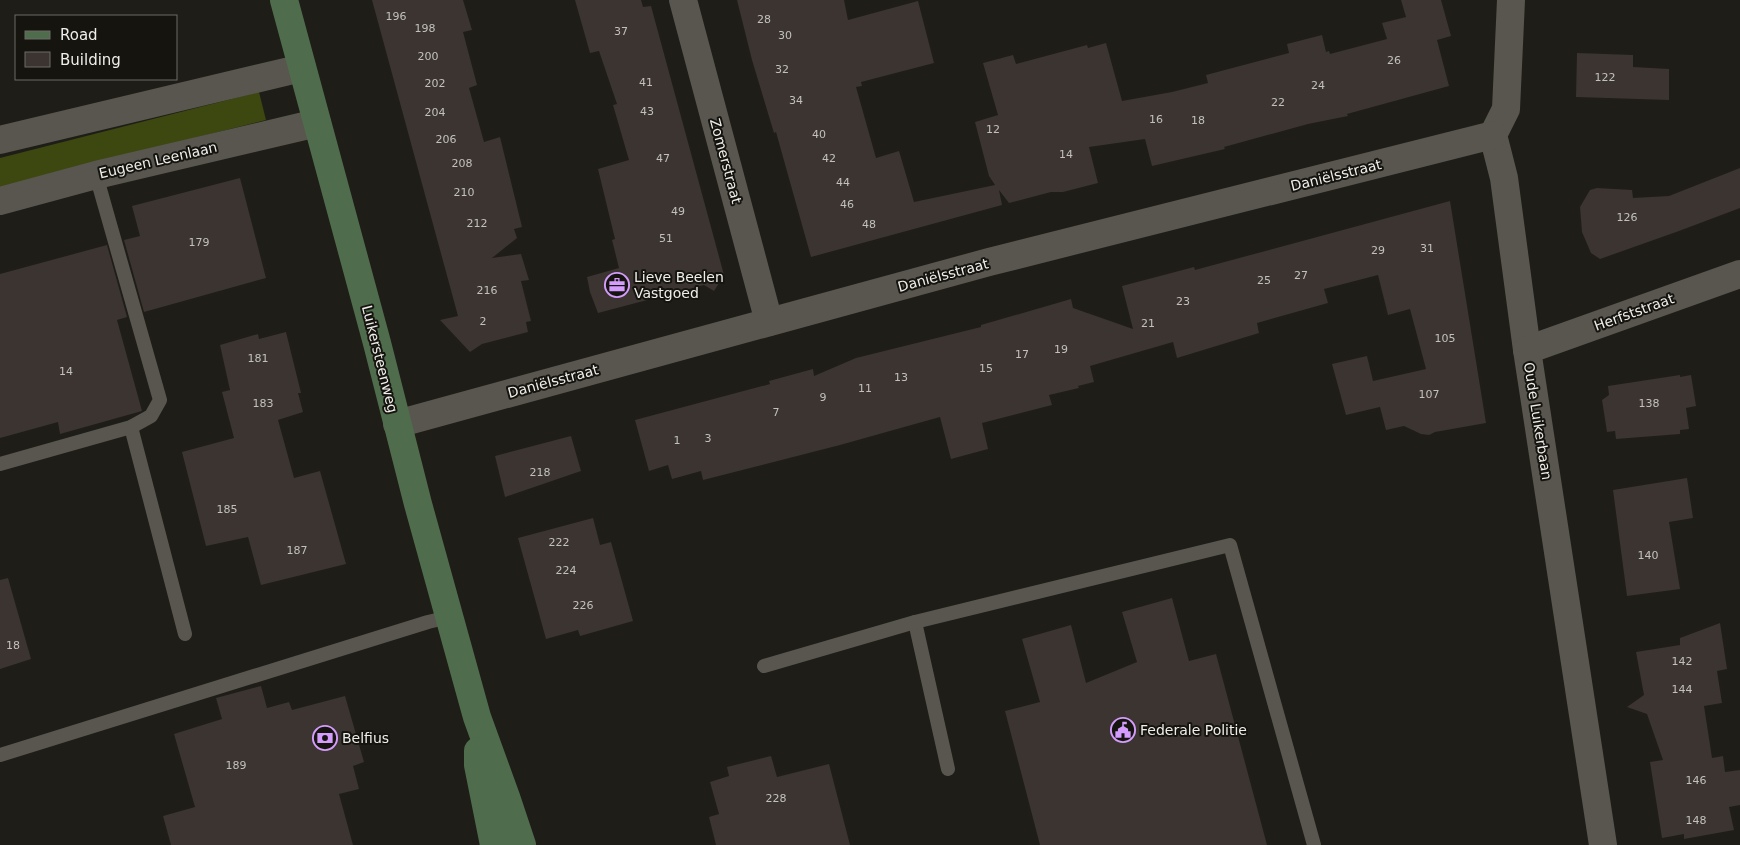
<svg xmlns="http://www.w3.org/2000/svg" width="1740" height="845" viewBox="0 0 1740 845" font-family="'DejaVu Sans',sans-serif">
  <rect width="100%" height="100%" fill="#1f1d17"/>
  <path fill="#3d4710" d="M259,92l7,28 -266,67v-29z"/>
  <g fill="#3b3431">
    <path d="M372,0h91l9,30 -9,2 14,53 -8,3 15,54 16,-5 22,90 -8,2 3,9 -25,20 29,-4 8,26 -8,1 10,40 -5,1 2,10 -46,12 -12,8 -30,-32 18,-4z"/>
    <path d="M575,0h66l2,7 8,-1 73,269 -10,16 -10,-6 -106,28 -8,-21 -3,-15 32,-9 -7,-28 3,-1 -17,-70 31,-9 -16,-55 4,-1 -18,-53 -9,2z"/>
    <path d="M737,0h107l4,20 70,-19 16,62 -73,19 1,4 -6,1 20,71 23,-7 15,51 81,-17 -6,-9 -14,-54 23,-7 -15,-52 30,-8 3,9 71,-19 1,3 18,-5 16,58 50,-9 36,-9 -2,-8 83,-22 -2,-9 35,-9 4,17 3,-1 1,3 57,-15 -5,-16 24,-6 -5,-17h40l10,36 -14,4 12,46 -102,28 1,2 -40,8 -84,23 1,2 -73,17 -7,-27 -56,8 9,36 -35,9h-12l-42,11 -10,-13 3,15 -191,52 -35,-125 -2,1 -22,-73z"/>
    <path d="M1577,53l56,2v12l36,2v31l-93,-3z"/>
    <path d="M1740,168v40l-61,23 -79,28 -9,-6 -9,-21 -2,-25 10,-17 7,-2 35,2 1,8 36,-2z"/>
    <path d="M240,178l26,100 -122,34 -20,-72 16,-4 -8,-30z"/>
    <path d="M1450,201l36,222 -51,9 -6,3 -8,-1 -17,-8 -18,4 -6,-23 -34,8 -14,-51 35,-8 6,25 53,-12 -16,-60 -22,6 -10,-40 -54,14 4,14 -71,20 2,10 -82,25 -4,-16 -83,24 4,16 -16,4 1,2 -30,7 3,10 -70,18 6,26 -37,10 -11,-42 -100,28 -137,35 -2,-9 -29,8 -4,-14 -19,6 -14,-51 135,-36 -1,-3 44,-12 1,7 42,-18 125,-31v-2l90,-26 2,9 60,21 -11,-43 72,-19 1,3z"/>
    <path d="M107,245l20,72 -10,3 25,91 -82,23 -2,-12 -58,16v-164z"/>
    <path d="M286,332l15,61h-3l5,19 -25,8 16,58 26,-7 26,93 -85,21 -13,-48 -42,9 -24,-94 52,-14 -12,-46 8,-2 -10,-45 38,-11 1,5z"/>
    <path d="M1680,375v2l11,-2 5,31 -10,2 3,21 -9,1v4l-64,5 -1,-8 -8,1 -5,-32 7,-5 -1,-9z"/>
    <path d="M571,436l10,35 -76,26 -10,-41z"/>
    <path d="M1687,478l6,40 -24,4 11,67 -53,7 -14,-106z"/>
    <path d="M593,518l7,27 11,-3 22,79 -53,15 -2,-6 -32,9 -28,-101z"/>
    <path d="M8,578l23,81 -31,10v-89z"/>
    <path d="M1172,598l17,63 27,-7 51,191h-227l-35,-134 35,-9 -18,-63 49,-14 15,58 51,-21 -15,-50z"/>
    <path d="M1720,623l7,46 -10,2 5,32 -18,3 8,52 11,-2 2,16 15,-2v35l-11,2 5,23 -50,9v-5l-22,4 -12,-76 13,-2 -16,-46 -20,-7 17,-12 -8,-43 44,-7v-7z"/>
    <path d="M261,686l6,22 22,-6 3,8 53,-14 19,66 -11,4 6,23 -20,5 14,51h-182l-8,-29 32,-9 -21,-73 48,-15 -6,-21z"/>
    <path d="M771,756l6,21 52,-13 21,81h-134l-7,-28 10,-3 -9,-32 19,-6 -2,-9z"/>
  </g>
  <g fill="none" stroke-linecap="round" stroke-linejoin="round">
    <g stroke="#58564f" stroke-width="14">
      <path d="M131,427l54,207"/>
      <path d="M0,464l131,-37 20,-11 9,-16 -64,-225"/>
      <path d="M915,622l33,147"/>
      <path d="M764,666l151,-44 315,-77 84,300"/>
      <path d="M0,755l428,-133 21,-5"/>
    </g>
    <g stroke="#58564f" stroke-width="28">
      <path d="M683,0l86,322"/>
      <path d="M1511,0l-5,109 -13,26 11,43 23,172 76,495"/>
      <path d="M0,140l302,-72"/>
      <path d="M0,201l96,-26 221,-52"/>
      <path d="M1527,350l213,-76"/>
      <path d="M397,424l592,-162 504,-127"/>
    </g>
    <g stroke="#4f6d4d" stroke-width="28">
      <path d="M284,0l93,343 41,161 59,213 29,80 16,48"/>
      <path d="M478,751v14l16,80"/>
    </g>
  </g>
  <defs>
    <symbol id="office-ring" viewBox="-11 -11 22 22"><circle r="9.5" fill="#15140f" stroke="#d49cfc" stroke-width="1.5"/><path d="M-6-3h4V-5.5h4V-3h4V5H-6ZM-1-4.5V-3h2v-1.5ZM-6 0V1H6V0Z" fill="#d49cfc"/></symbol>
    <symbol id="civic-ring" viewBox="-11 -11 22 22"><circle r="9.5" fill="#15140f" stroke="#d49cfc" stroke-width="1.5"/><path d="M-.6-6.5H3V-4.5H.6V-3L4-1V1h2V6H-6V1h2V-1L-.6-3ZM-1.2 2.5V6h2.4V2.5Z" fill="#d49cfc"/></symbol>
    <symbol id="bank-ring" viewBox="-11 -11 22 22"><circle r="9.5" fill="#15140f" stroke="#d49cfc" stroke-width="1.5"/><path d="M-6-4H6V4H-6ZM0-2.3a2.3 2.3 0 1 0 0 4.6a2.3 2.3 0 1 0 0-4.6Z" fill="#d49cfc"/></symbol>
  </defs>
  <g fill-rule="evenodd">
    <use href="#office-ring" x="603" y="271" width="28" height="28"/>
    <use href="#civic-ring" x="1109" y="716" width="28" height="28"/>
    <use href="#bank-ring" x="311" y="724" width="28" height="28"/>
  </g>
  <g text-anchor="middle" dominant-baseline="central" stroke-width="4" stroke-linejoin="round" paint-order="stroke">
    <g font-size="11" fill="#c2c0bc">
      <text x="396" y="16">196</text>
      <text x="764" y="19">28</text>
      <text x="425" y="28">198</text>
      <text x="621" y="31">37</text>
      <text x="785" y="35">30</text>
      <text x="428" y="56">200</text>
      <text x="1394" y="60">26</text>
      <text x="782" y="69">32</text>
      <text x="1605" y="77">122</text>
      <text x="646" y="82">41</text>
      <text x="435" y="83">202</text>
      <text x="1318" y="85">24</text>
      <text x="796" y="100">34</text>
      <text x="1278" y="102">22</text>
      <text x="647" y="111">43</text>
      <text x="435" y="112">204</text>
      <text x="1156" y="119">16</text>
      <text x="1198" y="120">18</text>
      <text x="993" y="129">12</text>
      <text x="819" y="134">40</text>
      <text x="446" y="139">206</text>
      <text x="1066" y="154">14</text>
      <text x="663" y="158">47</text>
      <text x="829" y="158">42</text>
      <text x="462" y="163">208</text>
      <text x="843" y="182">44</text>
      <text x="464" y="192">210</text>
      <text x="847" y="204">46</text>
      <text x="678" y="211">49</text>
      <text x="1627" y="217">126</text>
      <text x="477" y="223">212</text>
      <text x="869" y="224">48</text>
      <text x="666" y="238">51</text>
      <text x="199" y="242">179</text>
      <text x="1427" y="248">31</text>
      <text x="1378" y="250">29</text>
      <text x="1301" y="275">27</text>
      <text x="1264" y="280">25</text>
      <text x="487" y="290">216</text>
      <text x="1183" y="301">23</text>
      <text x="483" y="321">2</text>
      <text x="1148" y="323">21</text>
      <text x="1445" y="338">105</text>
      <text x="1061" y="349">19</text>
      <text x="1022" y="354">17</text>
      <text x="258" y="358">181</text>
      <text x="986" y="368">15</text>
      <text x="66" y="371">14</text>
      <text x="901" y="377">13</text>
      <text x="865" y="388">11</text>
      <text x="1429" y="394">107</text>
      <text x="823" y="397">9</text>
      <text x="263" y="403">183</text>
      <text x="1649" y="403">138</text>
      <text x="776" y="412">7</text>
      <text x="708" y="438">3</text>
      <text x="677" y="440">1</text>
      <text x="540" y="472">218</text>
      <text x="227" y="509">185</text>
      <text x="559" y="542">222</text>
      <text x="297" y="550">187</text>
      <text x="1648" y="555">140</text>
      <text x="566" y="570">224</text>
      <text x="583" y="605">226</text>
      <text x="13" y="645">18</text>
      <text x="1682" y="661">142</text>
      <text x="1682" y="689">144</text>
      <text x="236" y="765">189</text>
      <text x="1696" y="780">146</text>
      <text x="776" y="798">228</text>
      <text x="1696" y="820">148</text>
    </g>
    <g font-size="14" fill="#efeeea" stroke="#15140f">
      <text transform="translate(158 160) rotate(-13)">Eugeen Leenlaan</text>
      <text transform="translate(726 161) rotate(75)">Zomerstraat</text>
      <text transform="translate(1336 175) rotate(-14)">Daniëlsstraat</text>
      <text transform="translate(943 275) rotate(-15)">Daniëlsstraat</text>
      <text transform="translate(1634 312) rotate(-20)">Herfststraat</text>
      <text transform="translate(380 359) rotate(76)">Luikersteenweg</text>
      <text transform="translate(553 381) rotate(-15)">Daniëlsstraat</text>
      <text transform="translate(1538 421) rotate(81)">Oude Luikerbaan</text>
    </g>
    <g font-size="14" fill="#efeeea" stroke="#15140f" text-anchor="start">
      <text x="634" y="277">Lieve Beelen<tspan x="634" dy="16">Vastgoed</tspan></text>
      <text x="1140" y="730">Federale Politie</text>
      <text x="342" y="738">Belfius</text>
    </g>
  </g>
  <rect x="15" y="15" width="162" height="65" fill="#15140f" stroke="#6c6b67"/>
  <rect x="25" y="31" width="25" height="8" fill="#4f6d4d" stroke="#6c6b67"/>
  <text x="60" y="40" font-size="15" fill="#efeeea">Road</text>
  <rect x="25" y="52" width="25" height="15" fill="#3b3431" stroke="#6c6b67"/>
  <text x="60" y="65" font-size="15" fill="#efeeea">Building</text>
</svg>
